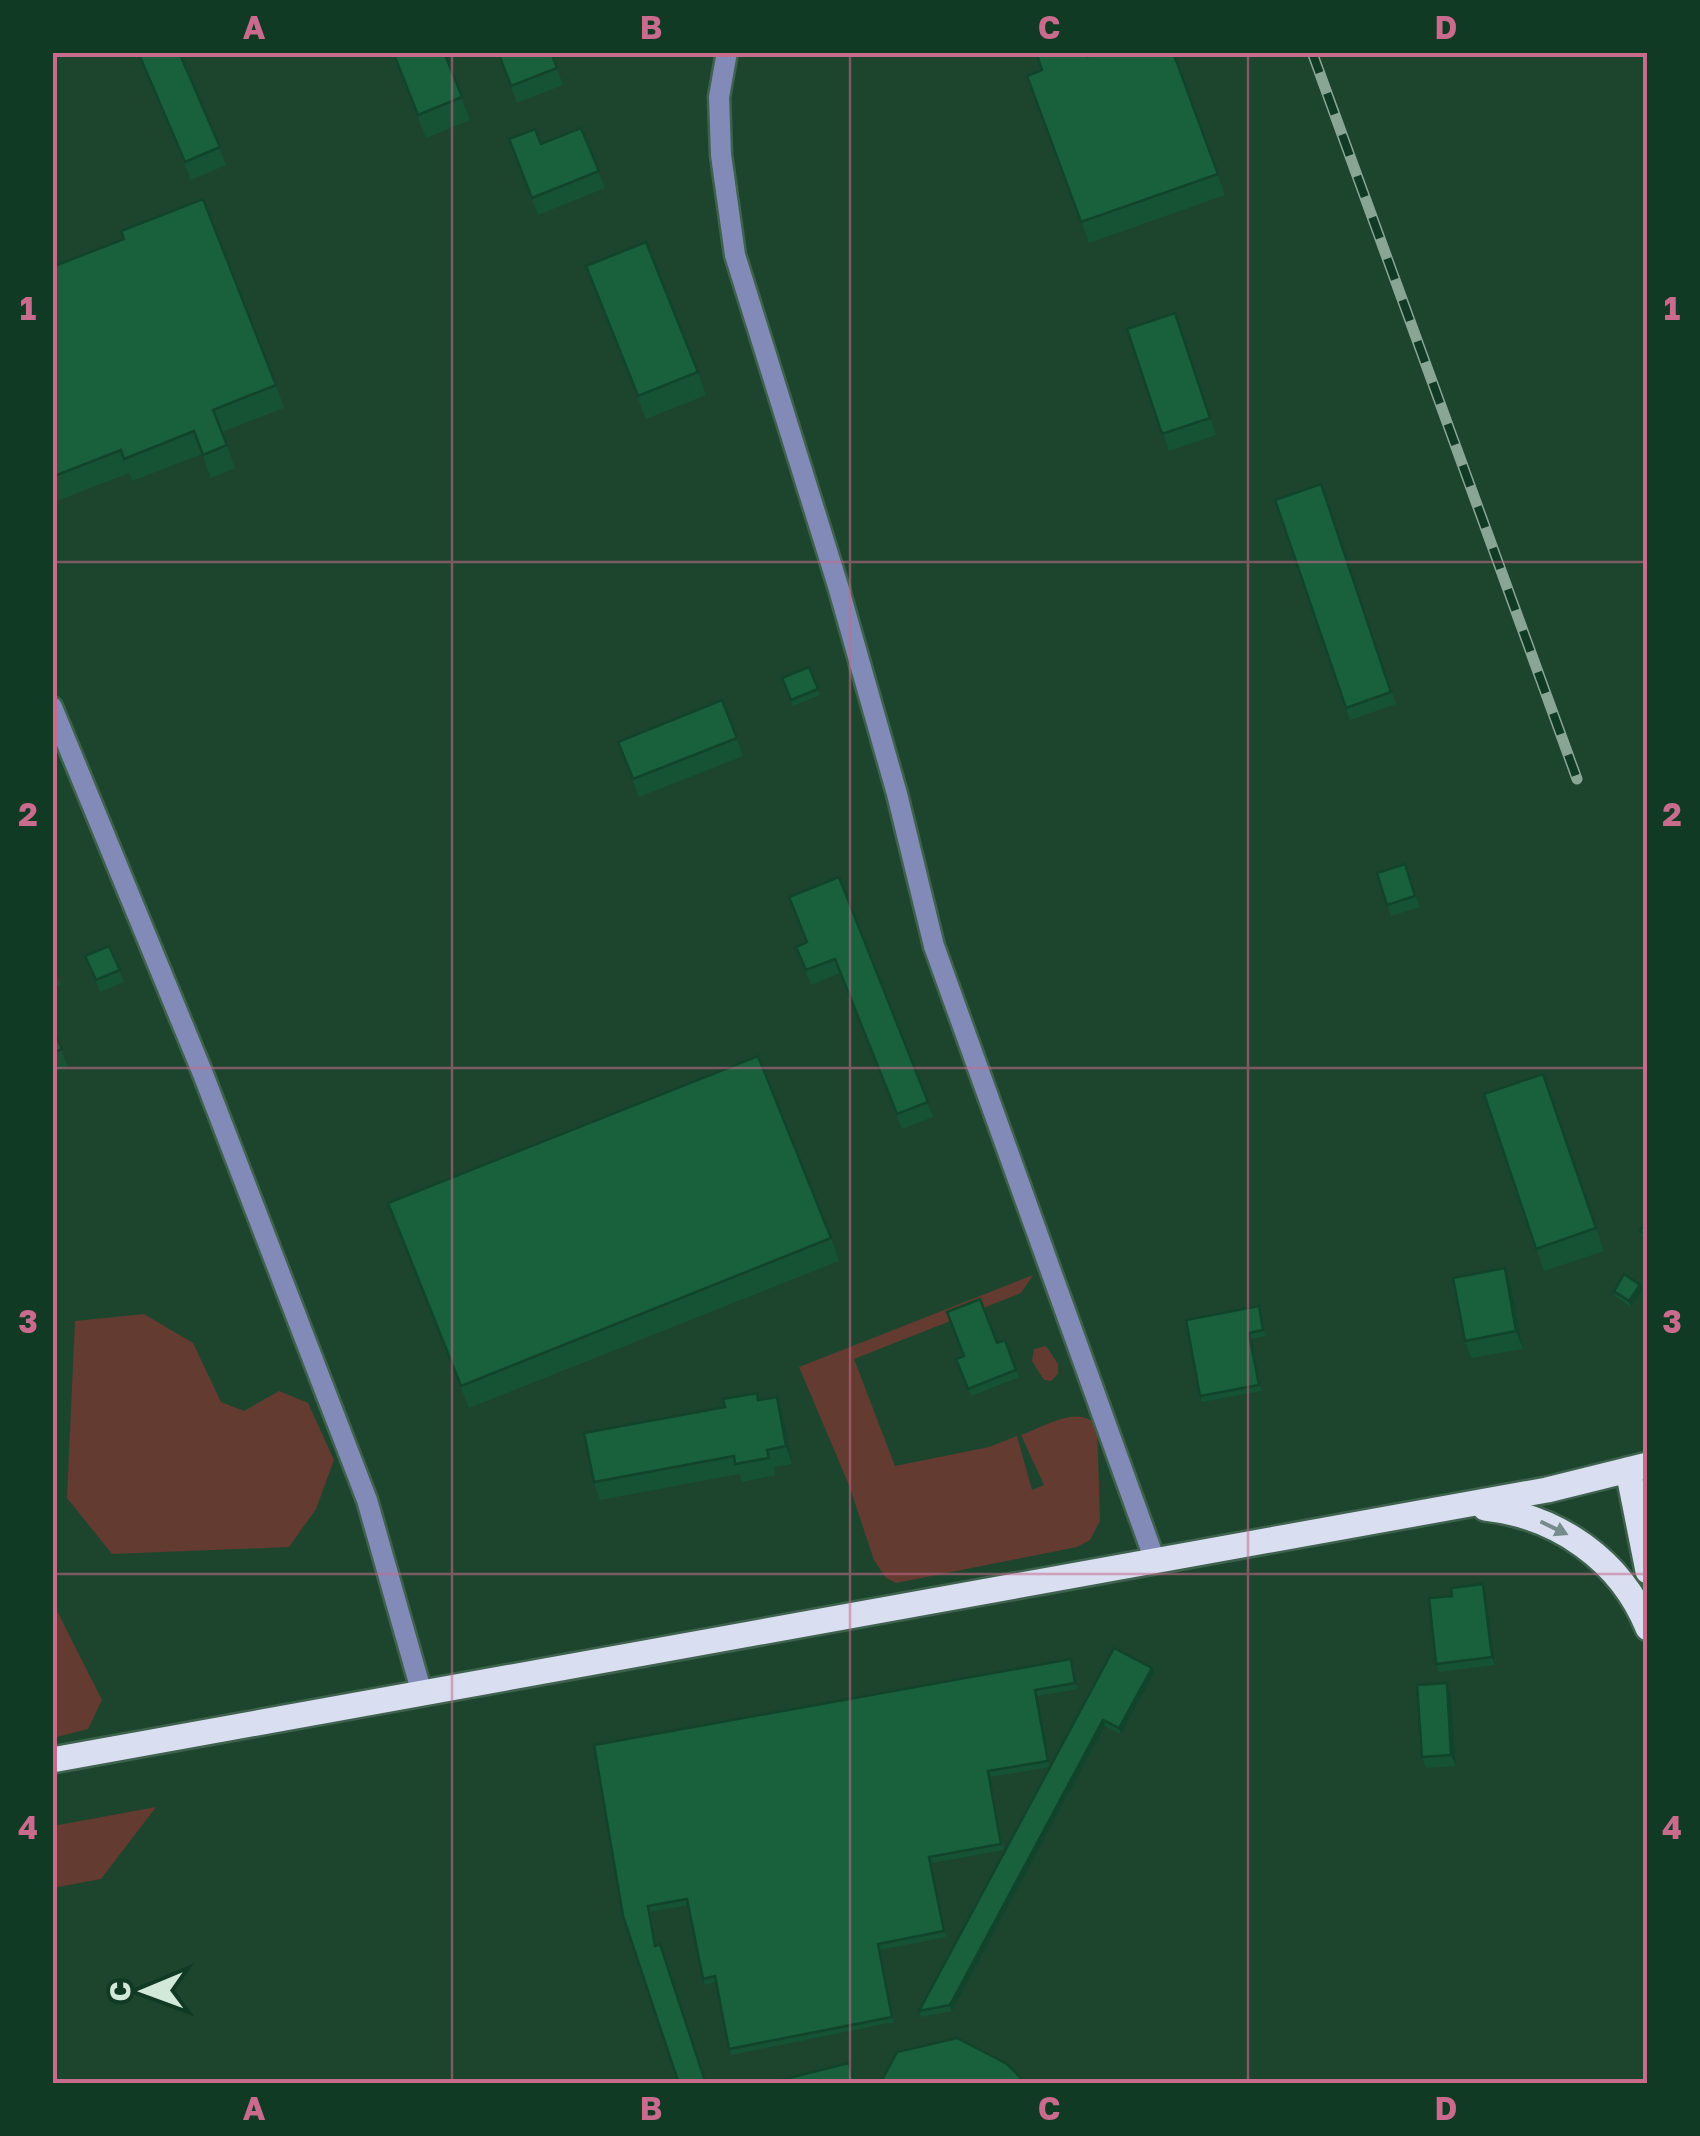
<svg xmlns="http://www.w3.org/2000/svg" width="1700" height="2136" viewBox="0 0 1700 2136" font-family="'Golos Text',sans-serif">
  <rect width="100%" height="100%" fill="#1d452e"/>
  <g fill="#633b30">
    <path d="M1033,1275l-12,18 -167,66 41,107 94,-19 28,-11 15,54 12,-5 -23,-50c23,-8 56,-31 76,-10l3,96 -10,19 -13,7 -181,36 -10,-5 -12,-18 -25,-75 -50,-118z"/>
    <path d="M144,1314l49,29 28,59 23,9 35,-20 29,12 26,57 -18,49 -27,38 -177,7 -45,-56 8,-177z"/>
    <path d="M1046,1346l12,18v10l-7,7 -7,-1 -12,-19 2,-12z"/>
    <path d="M52,1601l50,99 -14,29 -35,9z"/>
    <path d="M156,1807l-55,72 -48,9v-62z"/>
  </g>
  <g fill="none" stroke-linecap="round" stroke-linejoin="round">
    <defs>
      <g id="minor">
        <path d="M727,52l-8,45 2,58 14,100 103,331 59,208 37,152 220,612"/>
        <path d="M52,707l151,367 164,426 54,190"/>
      </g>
      <g id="primary">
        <path d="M1628,1470l20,101"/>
        <path d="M1485,1508c72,8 136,52 163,120"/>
        <path d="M52,1760l1495,-270 101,-25"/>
      </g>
    </defs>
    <use href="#minor" stroke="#3e624d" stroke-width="25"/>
    <use href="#primary" stroke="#3e624d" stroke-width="30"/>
    <use href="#minor" stroke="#828ab8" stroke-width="20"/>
    <use href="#primary" stroke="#dadef1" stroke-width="25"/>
    <defs>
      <path id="rail" d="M1312,52l265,727"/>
    </defs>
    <use href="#rail" stroke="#89a694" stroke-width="11"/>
    <use href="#rail" stroke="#113a24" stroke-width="8" stroke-dasharray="22" stroke-linecap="butt"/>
  </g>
  <g fill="#155334">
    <path d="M137,52h42l47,113 -35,15z"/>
    <path d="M392,52h52l26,68 -44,18z"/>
    <path d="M497,52h54l12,33 -46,18z"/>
    <path d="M1173,52l52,143 -136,48 -62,-167 62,-20z"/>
    <path d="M581,128l24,60 -67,27 -29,-76 32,5z"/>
    <path d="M52,267l224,118 8,23 -62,24 13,36 -24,10 -9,-24 -70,27 -3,-8 -77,30z"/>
    <path d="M594,289l104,83 8,23 -60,24z"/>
    <path d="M1175,313l41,122 -47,16 -42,-122z"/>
    <path d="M1321,484l75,220 -46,16 -75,-220z"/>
    <path d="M809,667l11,28 -27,11 -11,-28z"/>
    <path d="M722,700l21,56 -104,41 -21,-55z"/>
    <path d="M1405,864l15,43 -29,9 -14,-43z"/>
    <path d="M839,877l94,240 -31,12 -62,-156 -29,12 -15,-38 11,-5z"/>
    <path d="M109,946l15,36 -24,10 -15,-36z"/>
    <path d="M52,963l9,22 -9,3z"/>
    <path d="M52,1028l16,38 -16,7z"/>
    <path d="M1543,1074l61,177 -60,20 -60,-177z"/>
    <path d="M1648,1220v29l-8,-18z"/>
    <path d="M397,1226l434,12 8,23 -370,147z"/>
    <path d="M1505,1268l6,18 12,63 -52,9 -6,-17z"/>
    <path d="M1614,1291h28l-11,16 -15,-10z"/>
    <path d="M1261,1312l4,24 -14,3 10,52 -59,11 -2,-6z"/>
    <path d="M1005,1340l14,37 -48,19 -15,-37z"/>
    <path d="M757,1393l2,7 24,14 9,50 -18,3 1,8 -33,7 -3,-8 -139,26 -6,-18 131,-75z"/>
    <path d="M1485,1592l10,73 -56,7 -3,-8z"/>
    <path d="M1114,1648l40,26 -33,60 -16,-8 -153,285 -31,6 -2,-6z"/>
    <path d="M1071,1659l6,30 -40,7 13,71 -60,10 14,73 -73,13 15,74 -66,13 14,72 -163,33 -15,-73 -11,3 -2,-6 -14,-74 -39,7 6,34 50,138 -83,-168z"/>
    <path d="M1451,1695l5,71 -30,2 -4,-11z"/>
  </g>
  <g fill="#11442a">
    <path d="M1505,1268l6,18 12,63 -7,-18z"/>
    <path d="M1640,1285l2,6 -11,16 -2,-6z"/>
    <path d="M777,1397l6,17 9,50 -6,-18z"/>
    <path d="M1483,1584l2,8 10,73 -3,-8z"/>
    <path d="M1152,1668l2,6 -33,60 -2,-6z"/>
    <path d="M1447,1683l4,12 5,71 -5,-11z"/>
    <path d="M1103,1720l2,6 -153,285 -2,-6z"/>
  </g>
  <g fill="#18613c" stroke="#11442a" stroke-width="2.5">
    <path d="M138,52h41l41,95 -35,15z"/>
    <path d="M393,52h51l18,45 -44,18z"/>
    <path d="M498,52h53l6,16 -46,18z"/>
    <path d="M1036,52h51l1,4 10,-4h75l45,122 -137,48 -54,-146 15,-6z"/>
    <path d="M581,128l18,43 -67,27 -23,-59 26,-10 6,15z"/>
    <path d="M203,199l73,186 -63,25 14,35 -24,10 -9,-24 -70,28 -3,-9 -69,27v-210l72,-28 -3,-8z"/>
    <path d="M646,242l52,130 -60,24 -52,-130z"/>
    <path d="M1175,313l35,105 -48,16 -35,-105z"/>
    <path d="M1321,484l70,208 -45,16 -71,-208z"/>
    <path d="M809,667l9,22 -27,11 -9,-22z"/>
    <path d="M722,700l15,38 -104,41 -15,-37z"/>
    <path d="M1405,864l10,32 -28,9 -10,-32z"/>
    <path d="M839,877l89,225 -31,12 -62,-155 -29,11 -10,-23 11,-5 -18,-45z"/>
    <path d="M109,946l11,24 -24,10 -11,-24z"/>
    <path d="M52,1028l10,21 -10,4z"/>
    <path d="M758,1056l73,182 -370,148 -73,-183z"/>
    <path d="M1543,1074l53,154 -60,21 -52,-155z"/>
    <path d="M1648,1220v16l-8,-5z"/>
    <path d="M1505,1268l11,63 -51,10 -12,-63z"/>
    <path d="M1624,1274l16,11 -11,16 -15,-10z"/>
    <path d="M980,1299l17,44 8,-3 11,30 -48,19 -12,-30 8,-3 -17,-44z"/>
    <path d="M1259,1306l4,24 -14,3 10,52 -59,11 -14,-76z"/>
    <path d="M757,1393l1,7 19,-3 9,49 -19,4 2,8 -34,6 -1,-8 -140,26 -10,-49 141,-26 -2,-8z"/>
    <path d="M1483,1584l9,73 -56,7 -7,-66 23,-2 -1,-8z"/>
    <path d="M1114,1648l38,20 -33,60 -16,-8 -153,285 -31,6z"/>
    <path d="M1071,1659l4,24 -40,7 13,71 -60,10 13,73 -72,13 15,74 -66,13 14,73 -163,32 -14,-73 -12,3 -16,-80 -39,7 7,40 5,-2 46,140h-27l-56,-168 -29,-171z"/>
    <path d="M1447,1683l4,72 -29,2 -5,-72z"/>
    <path d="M957,2038l50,26 14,14 3,6h-144l17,-32z"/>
    <path d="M849,2063l5,21h-89z"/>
  </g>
  <defs><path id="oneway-solid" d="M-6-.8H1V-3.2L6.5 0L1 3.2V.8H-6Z" transform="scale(2.5)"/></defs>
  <use fill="#768c8a" href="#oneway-solid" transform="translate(1554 1528) rotate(26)"/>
  <path fill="none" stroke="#c86b8d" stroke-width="2.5" stroke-opacity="0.55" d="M452,52v2032M850,52v2032M1248,52v2032M52,562h1596M52,1068h1596M52,1574h1596"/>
  <rect width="1700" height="2136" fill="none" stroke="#113a24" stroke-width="110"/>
  <g transform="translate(145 1991) rotate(269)" stroke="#113a24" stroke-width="8" paint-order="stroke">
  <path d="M0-8L18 38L0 25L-18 38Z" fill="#d2e8d9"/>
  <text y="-15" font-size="28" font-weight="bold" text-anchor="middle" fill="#d2e8d9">С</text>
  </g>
  <rect x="55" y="55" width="1590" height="2026" fill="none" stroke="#c86b8d" stroke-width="4"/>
  <g font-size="32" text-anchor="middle" font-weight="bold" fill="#c86b8d">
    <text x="254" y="39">A</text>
    <text x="651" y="39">B</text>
    <text x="1049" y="39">C</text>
    <text x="1446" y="39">D</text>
    <text x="28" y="320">1</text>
    <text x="1672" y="320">1</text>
    <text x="28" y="826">2</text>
    <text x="1672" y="826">2</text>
    <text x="28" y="1333">3</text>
    <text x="1672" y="1333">3</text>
    <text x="28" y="1839">4</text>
    <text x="1672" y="1839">4</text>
    <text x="254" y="2120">A</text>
    <text x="651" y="2120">B</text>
    <text x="1049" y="2120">C</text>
    <text x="1446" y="2120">D</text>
  </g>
</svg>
